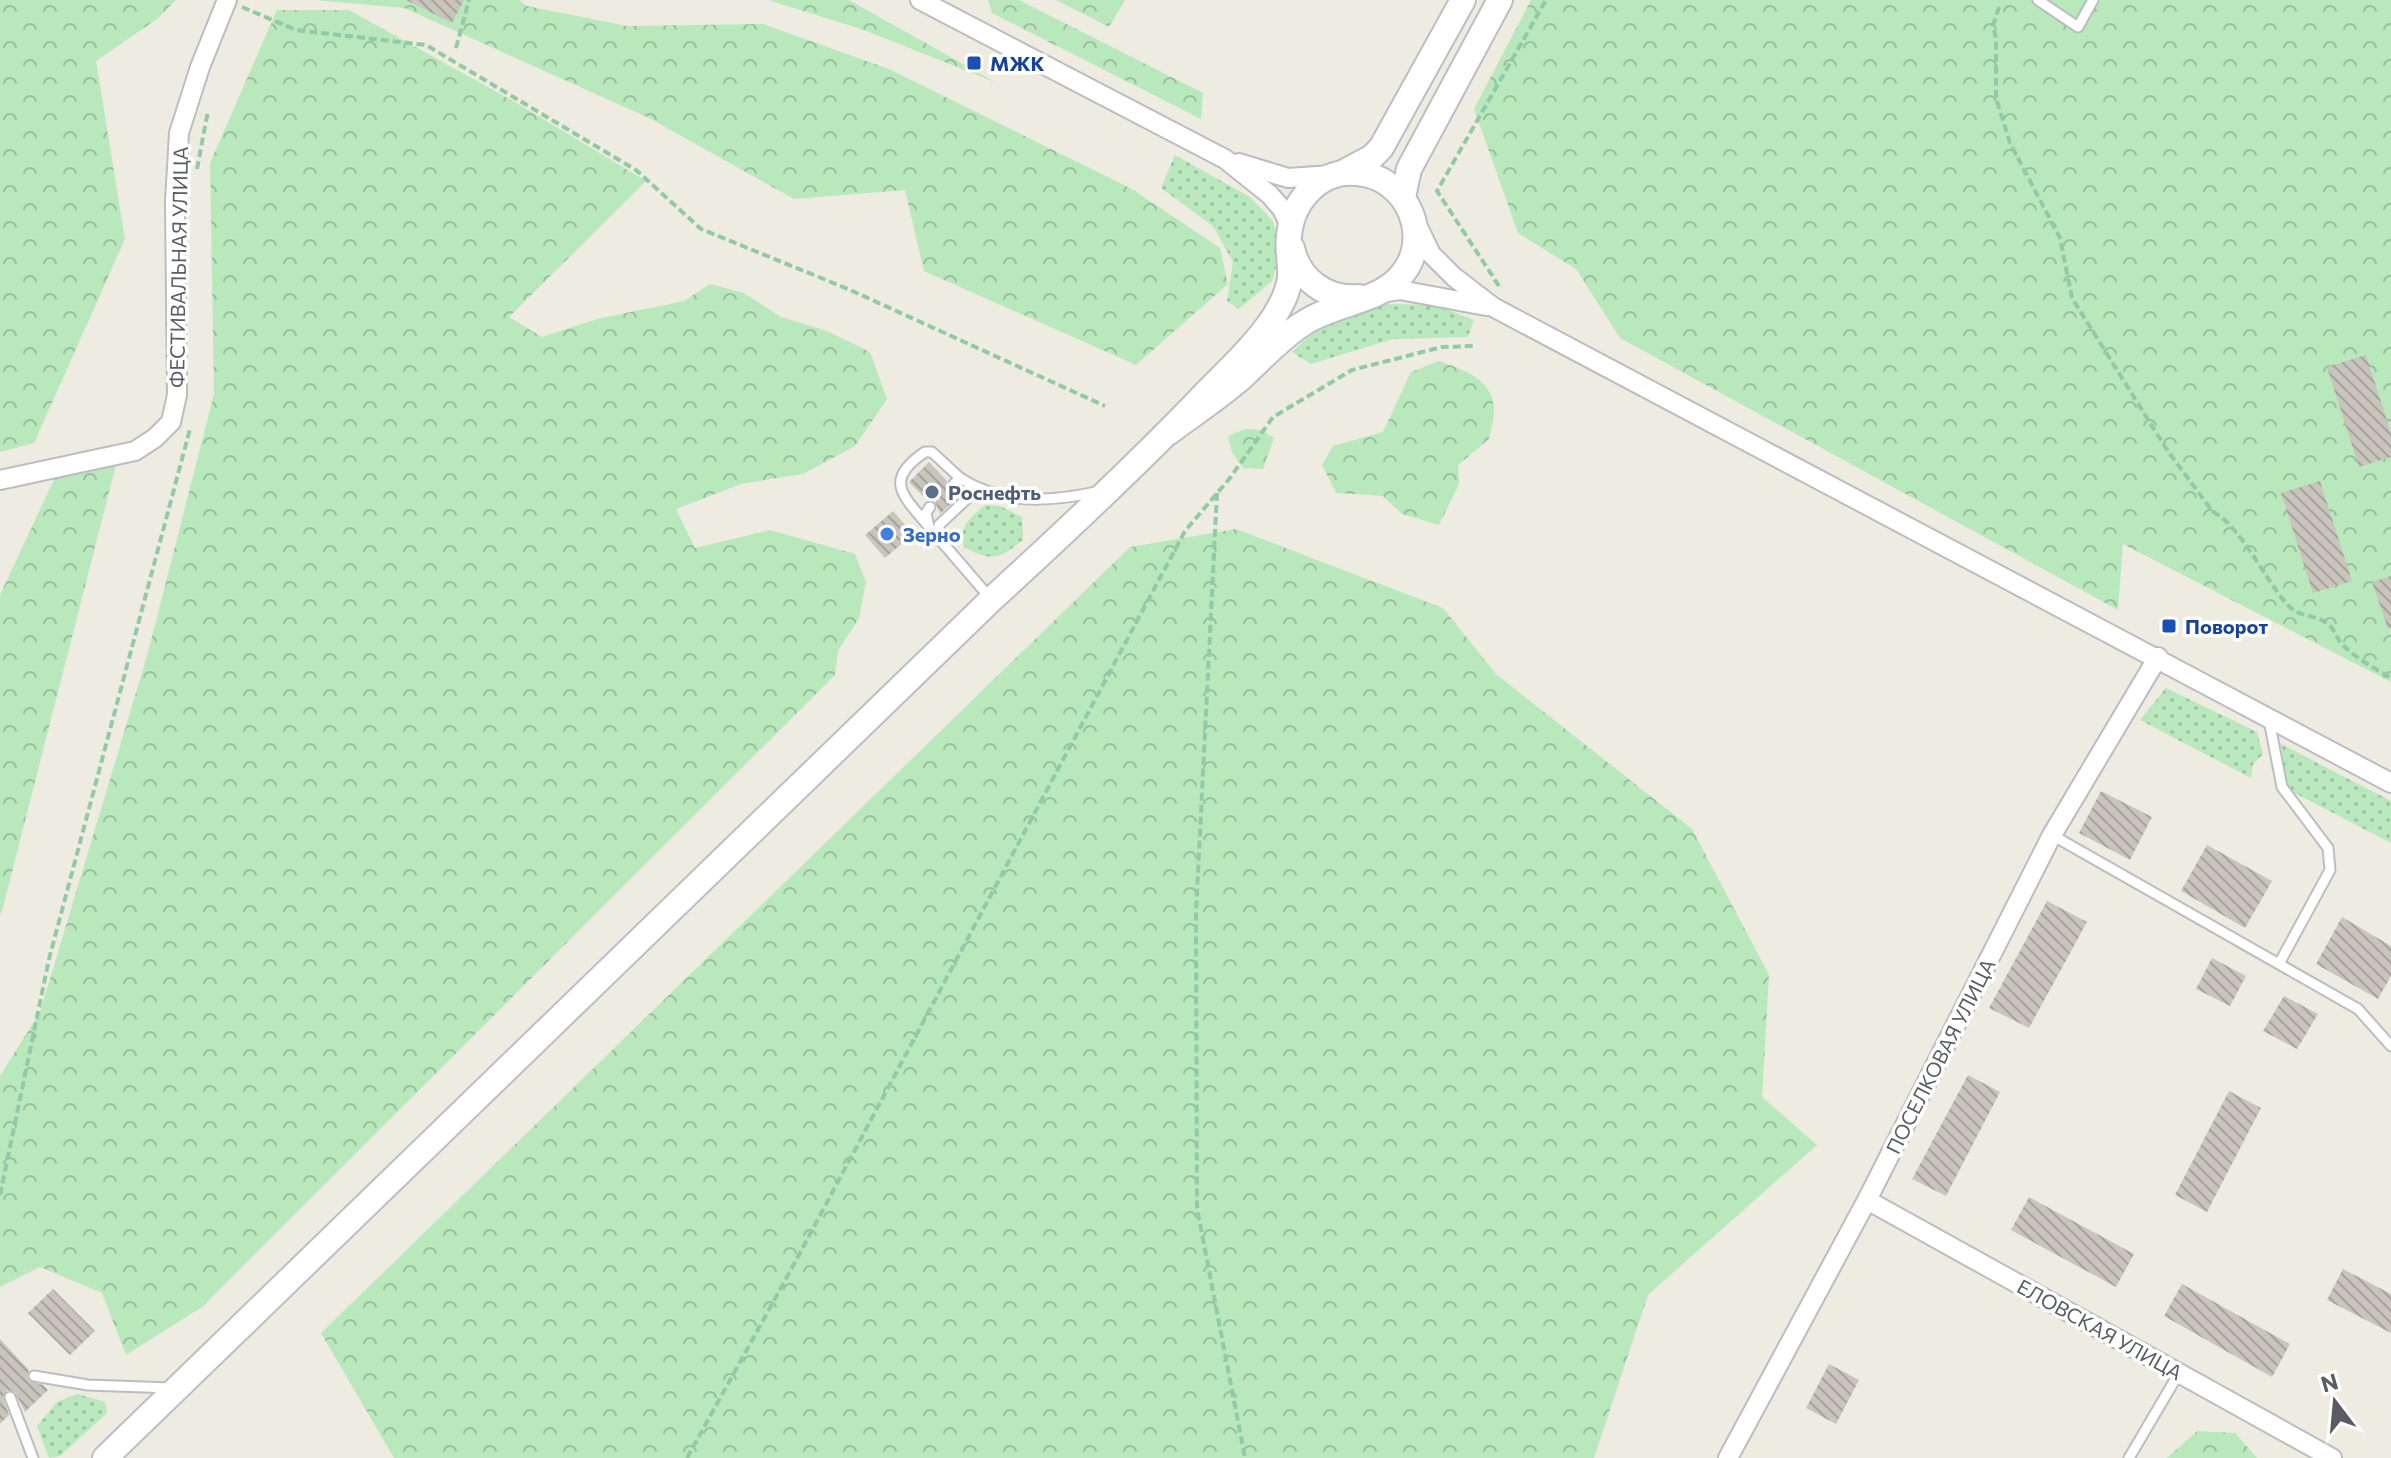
<svg xmlns="http://www.w3.org/2000/svg" width="2391" height="1458" viewBox="0 0 2391 1458" font-family="Commissioner,sans-serif">
  <defs>
    <pattern id="grass-dots" width="8" height="8" patternUnits="userSpaceOnUse" patternTransform="scale(2)"><rect width="8" height="8" fill="#b9e8bd"/><path d="M2 2h.1M6 6h.1" fill="none" stroke="#99bf9d" stroke-width="1.8" stroke-linecap="round"/></pattern>
    <pattern id="forest-crowns" width="20" height="18" patternUnits="userSpaceOnUse" patternTransform="scale(2)"><rect width="20" height="18" fill="#b9e8bd"/><path d="M2 6a3 3 0 1 1 6 0M12 15a3 3 0 1 1 6 0" fill="none" stroke="#99bf9d"/></pattern>
    <pattern id="building-back-hatch" width="6" height="6" patternUnits="userSpaceOnUse" patternTransform="scale(2)"><rect width="6" height="6" fill="#c9c5bd"/><path d="M-1 5l2 2M0 0l6 6M5-1l2 2" fill="none" stroke="#a6a39d"/></pattern>
  </defs>
  <rect width="100%" height="100%" fill="#eeece0"/>
  <g fill="url(#grass-dots)">
    <path d="M1175,155l75,42 23,24 8,29 -9,31 -33,28 -12,-8 6,-39 -20,-36 -52,-38z"/>
    <path d="M1386,304l49,1 39,15 -6,17 -75,2 -82,25 -19,-12c32,-31 51,-37 94,-48z"/>
    <path d="M985,505l15,1 22,11 1,23c-24,19 -31,22 -59,7 -6,-20 7,-30 21,-42z"/>
    <path d="M2166,688l91,44 6,22 -10,10 -2,14 -111,-58z"/>
    <path d="M2281,744l110,57v42l-104,-54z"/>
    <path d="M77,1394l28,8 2,11 -47,43 -11,2 -12,-32 20,-24z"/>
  </g>
  <g fill="url(#forest-crowns)">
    <path d="M0,0h176l-19,19 -61,42 29,178 -91,204 -34,9z"/>
    <path d="M314,0h205l8,6 100,20 136,-2 126,45 243,120 88,59 8,36 -92,81 -212,-94 -19,-81 -111,9 -145,-81 -245,-110z"/>
    <path d="M768,0h81l148,83 -133,-53z"/>
    <path d="M988,0h31l184,93 -2,26 -209,-106z"/>
    <path d="M1056,0h69l-16,27z"/>
    <path d="M1531,0h860v682l-268,-138 -5,66 -498,-272 -44,-69 -58,-36 -44,-124z"/>
    <path d="M277,10h72l166,92 131,79 -137,136 33,20 55,-18 87,-18 26,-17 34,9 37,24 46,14 43,21 17,47 -32,47 -52,28 -62,10 -65,25 19,39 75,-18 85,24 11,28 -7,36 -21,33 -3,24 -633,632 -76,48 -24,-62 -62,-26 -40,20v-211l40,-64 107,-356 67,-262 -4,-231z"/>
    <path d="M1439,361c23,8 53,18 55,46 1,10 -3,22 -5,32l-31,26 1,19 -20,41 -37,-11 -19,-18 -47,-3 -14,-28 11,-19 50,-14 28,-60z"/>
    <path d="M1245,429l17,1 12,8 -11,31 -20,-1 -11,-16 -4,-16z"/>
    <path d="M117,461l-115,450 -2,4v-320l57,-122z"/>
    <path d="M1236,529l207,79 53,66 196,155 77,146 -7,122 55,48 -169,150 -54,163h-1200l-73,-125 809,-786z"/>
    <path d="M2197,1431l38,2 22,25h-90z"/>
  </g>
  <g fill="url(#building-back-hatch)">
    <path d="M406,0h58l-12,23z"/>
    <path d="M2366,355l25,78v24l-32,10 -32,-100z"/>
    <path d="M929,462l18,19v9l13,5 -20,19 -5,-13 -8,-1 -18,-18z"/>
    <path d="M2320,481l32,100 -39,12 -32,-100z"/>
    <path d="M893,511l20,23 -28,24 -20,-23z"/>
    <path d="M2391,576v52l-3,1 -16,-47z"/>
    <path d="M2101,791l51,26 -22,43 -51,-27z"/>
    <path d="M2207,845l65,36 -27,47 -64,-37z"/>
    <path d="M2047,901l40,21 -58,106 -40,-20z"/>
    <path d="M2342,917l49,29v30l-13,23 -62,-35z"/>
    <path d="M2212,958l34,18 -16,30 -34,-17z"/>
    <path d="M2284,996l34,18 -21,35 -34,-18z"/>
    <path d="M1968,1075l32,17 -54,104 -34,-17z"/>
    <path d="M2229,1091l32,17 -54,104 -32,-17z"/>
    <path d="M2029,1197l105,57 -18,33 -105,-57z"/>
    <path d="M2343,1269l48,25v39l-64,-33z"/>
    <path d="M2182,1284l108,60 -18,33 -108,-61z"/>
    <path d="M53,1289l42,42 -25,24 -42,-42z"/>
    <path d="M0,1339l29,31 -2,6 2,5 14,4 5,5 -23,22 -10,-20 -8,-2 -4,7 6,18 -9,9z"/>
    <path d="M1829,1364l30,16 -23,44 -30,-16z"/>
  </g>
  <g fill="none" stroke-linecap="round" stroke-linejoin="round">
    <defs>
      <g id="lane">
        <path d="M2038,0l40,27 15,-27"/>
        <path d="M953,485l7,-7c42,27 89,24 136,14"/>
        <path d="M930,507l-4,6 3,14 62,72"/>
        <path d="M929,527c-25,-31 -47,-46 -4,-75h7l28,26"/>
        <path d="M940,537l-1,-12 38,-36"/>
        <path d="M2269,720l13,67 46,61 2,22 -50,92"/>
        <path d="M2052,835l306,174 33,37"/>
        <path d="M34,1376l54,9 83,3"/>
        <path d="M10,1397l23,61"/>
        <path d="M2129,1458l50,-85"/>
      </g>
      <g id="street">
        <path d="M920,0l305,159 45,36 12,14 9,19"/>
        <path d="M1239,163l49,15 43,-3"/>
        <path d="M1417,225l14,29 23,23 39,30 898,476"/>
        <path d="M1381,293l19,-3 86,16"/>
        <path d="M0,480l135,-29 20,-13 16,-16 6,-27 -2,-194 4,-68 21,-66 27,-67"/>
        <path d="M1867,1200l465,258"/>
        <path d="M1728,1458l139,-258 185,-365 106,-178"/>
      </g>
      <g id="secondary">
        <path d="M1344,172l28,-15 9,-9 82,-148"/>
        <path d="M1403,197l6,-28 91,-169"/>
        <path d="M1292,248c7,32 35,52 67,49"/>
        <path d="M105,1458l887,-859c71,-65 142,-131 209,-201 25,-26 53,-51 73,-81 7,-12 14,-24 16,-39 1,-14 -3,-28 -1,-42 3,-35 30,-66 67,-63 53,3 80,69 41,107 -24,23 -65,24 -93,43 -24,15 -43,37 -64,56 -22,19 -48,36 -72,54"/>
      </g>
    </defs>
    <use href="#lane" stroke="#bbbdc3" stroke-width="13"/>
    <use href="#street" stroke="#bbbdc3" stroke-width="22"/>
    <use href="#secondary" stroke="#bbbec6" stroke-width="28"/>
    <g stroke="#92c9a6" stroke-width="4" stroke-dasharray="8 4" stroke-linecap="butt">
      <path d="M242,7l54,23 130,15 210,125 65,59 147,60 257,117"/>
      <path d="M1999,7l-6,19 3,12v60l14,45 50,95 12,60 95,152 46,62c25,11 53,68 72,90 14,17 27,11 42,21 7,5 9,14 14,20 12,14 35,26 50,35"/>
      <path d="M456,48l13,-48"/>
      <path d="M197,169l11,-58"/>
      <path d="M1499,286l-62,-95 109,-191"/>
      <path d="M1217,493l-21,420 1,295 48,250"/>
      <path d="M0,1195l49,-236 141,-530"/>
      <path d="M687,1458l106,-192 392,-735 45,-53 43,-61 79,-47 90,-23 33,-1"/>
    </g>
    <use href="#lane" stroke="#fff" stroke-width="9"/>
    <use href="#street" stroke="#fff" stroke-width="18"/>
    <use href="#secondary" stroke="#fff" stroke-width="24"/>
  </g>
  <g fill="#1a4fb4" stroke="#fff" stroke-width="3">
    <rect x="966" y="55" width="16" height="16" rx="4"/>
    <rect x="2161" y="618" width="16" height="16" rx="4"/>
  </g>
  <circle fill="#5c6f8a" stroke="#fff" stroke-width="3" cx="932" cy="492" r="8"/>
  <circle fill="#3f7fe0" stroke="#fff" stroke-width="3" cx="887" cy="534" r="8"/>
  <g text-anchor="middle" dominant-baseline="central" stroke-width="7" stroke-linejoin="round" paint-order="stroke">
    <g font-size="20" font-weight="bold" fill="#164399" stroke="#fff" text-anchor="start">
      <text x="990" y="63">МЖК</text>
      <text x="2185" y="626">Поворот</text>
    </g>
    <g font-size="20" fill="#595c63" stroke="#fff">
      <text transform="translate(178 267) rotate(-89)">ФЕСТИВАЛЬНАЯ УЛИЦА</text>
      <text transform="translate(1940 1056) rotate(-63)">ПОСЕЛКОВАЯ УЛИЦА</text>
      <text transform="translate(2100 1329) rotate(29)">ЕЛОВСКАЯ УЛИЦА</text>
    </g>
    <g font-size="20" font-weight="bold" fill="#4e5e75" stroke="#fff" text-anchor="start">
      <text x="948" y="492">Роснефть</text>
    </g>
    <g font-size="20" font-weight="bold" fill="#366cbe" stroke="#fff" text-anchor="start">
      <text x="903" y="534">Зерно</text>
    </g>
  </g>
  <g transform="translate(2335 1402) rotate(344)" stroke="#ffffff" stroke-width="6" paint-order="stroke">
  <path d="M0-6L14 30L0 20L-14 30Z" fill="#595c63"/>
  <text y="-12" font-size="22" font-weight="bold" text-anchor="middle" fill="#595c63">N</text>
  </g>
</svg>
